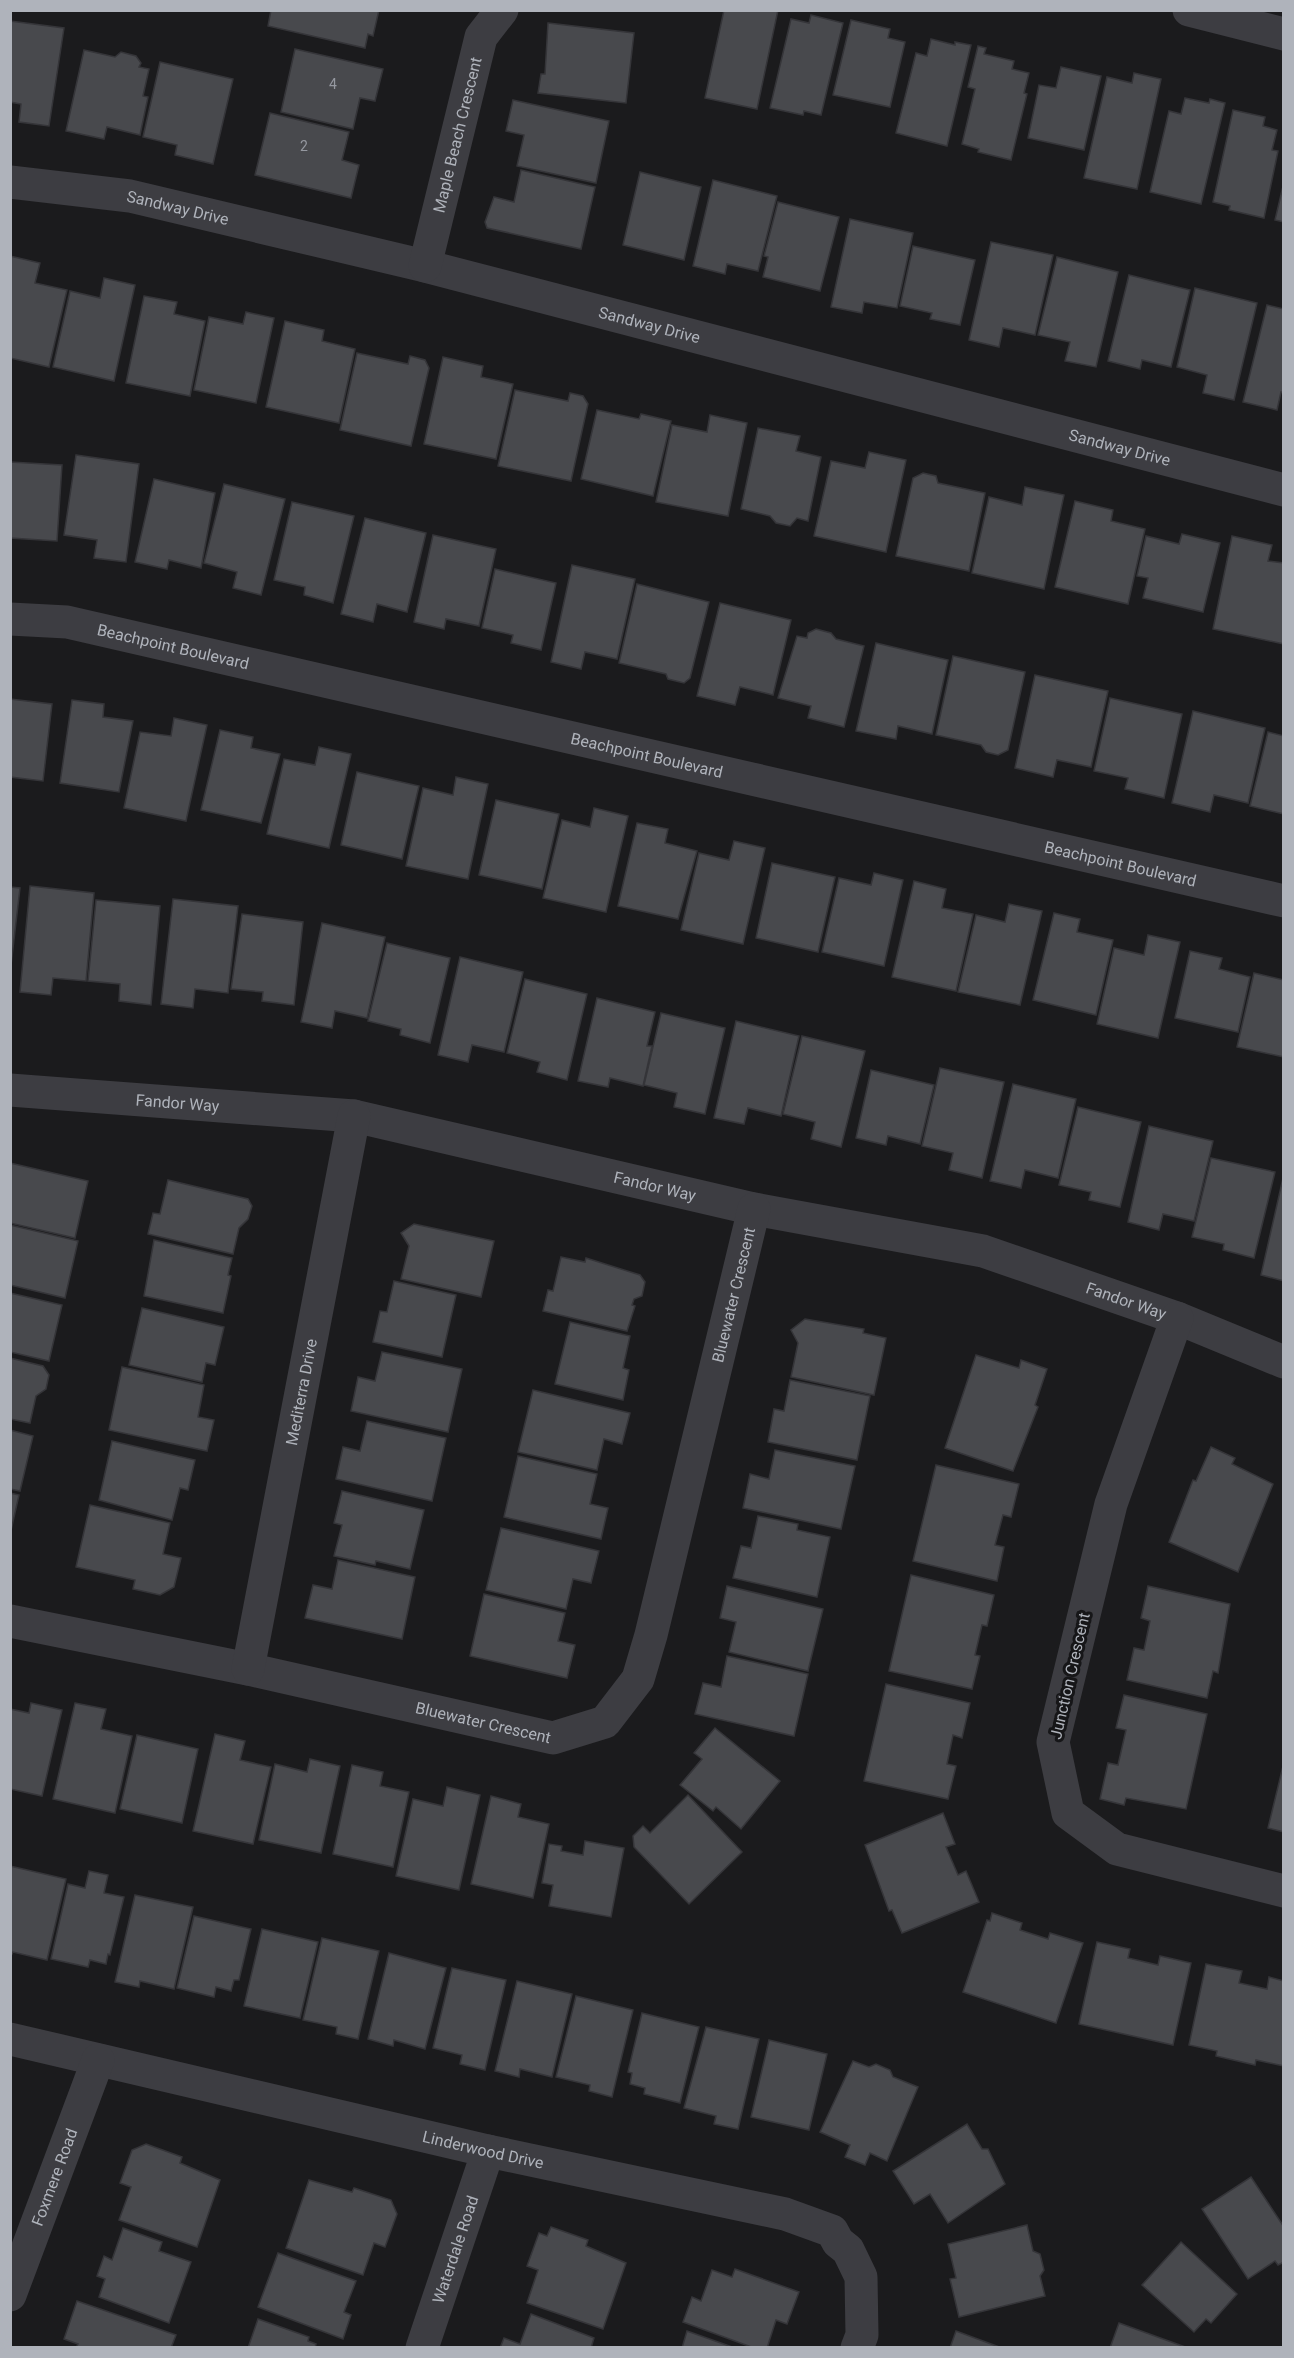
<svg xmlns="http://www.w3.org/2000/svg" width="1294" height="2358" viewBox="0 0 1294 2358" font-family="Roboto,sans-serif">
  <rect width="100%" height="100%" fill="#1b1b1d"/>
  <g fill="#48494d" stroke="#353539" stroke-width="1.5">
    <path d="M271,10h108l-6,26 -5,-2 -3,14 -97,-22z"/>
    <path d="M724,10h54l-21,99 -52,-11z"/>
    <path d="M811,15l32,8 -22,92 -17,-4 -1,4 -33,-7 21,-89 18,4z"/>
    <path d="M851,20l39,9 -2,9 17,4 -15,65 -57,-12z"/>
    <path d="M10,21l54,7 -15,98 -30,-4 2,-18 -11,-2z"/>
    <path d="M548,23l86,10 -8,70 -88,-10 3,-19h4z"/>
    <path d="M931,39l24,6v-3l16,3 -24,101 -51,-13 20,-80 11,3z"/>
    <path d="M978,46l8,2 -2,6 30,7 -2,8 17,4 -5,20 3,1 -16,66 -33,-8 1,-3 -17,-5 13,-55 -7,-2z"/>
    <path d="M295,49l88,20 -8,32 -15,-3 -7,31 -72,-17z"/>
    <path d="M84,50l31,7 6,-5 15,4 5,7 -2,4 10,2 -6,27 5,1 -8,38 -33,-8 -3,12 -38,-8z"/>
    <path d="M160,62l73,17 -20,85 -38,-9 2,-10 -34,-8z"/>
    <path d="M1061,67l40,9 -17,74 -56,-12 11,-53 17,3z"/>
    <path d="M1134,73l27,6 -24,110 -53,-11 23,-101 25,6z"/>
    <path d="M1185,98l24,5 1,-4 15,4 -24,101 -51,-12 19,-81 12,3z"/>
    <path d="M513,100l96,21 -13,62 -79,-17 7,-31 -18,-4z"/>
    <path d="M1233,110l32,7 -2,9 14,4 -5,20 6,1 -14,67 -35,-8 1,-4 -17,-4z"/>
    <path d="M270,113l79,19 -7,28 17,5 -8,33 -96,-23z"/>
    <path d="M521,170l74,17 -14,62 -94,-21 -2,-6 9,-25 20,5z"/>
    <path d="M640,172l61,15 -17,73 -61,-15z"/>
    <path d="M713,180l64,16 -19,75 -31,-7 -2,10 -32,-8z"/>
    <path d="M1284,182v40l-9,-2z"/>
    <path d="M778,202l61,15 -19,74 -57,-14 5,-20 -4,-1z"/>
    <path d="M850,219l63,14 -16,75 -33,-6 -2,11 -31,-6z"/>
    <path d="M991,242l62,13 -18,80 -32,-7 -4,19 -30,-7z"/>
    <path d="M913,246l62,14 -15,65 -30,-6 2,-6 -32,-7z"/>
    <path d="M10,256l30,7 -5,20 32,7 -18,77 -39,-9z"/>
    <path d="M1057,257l61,15 -22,95 -31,-6 5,-19 -32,-7z"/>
    <path d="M1129,275l61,15 -19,77 -29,-7 -2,9 -32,-8z"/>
    <path d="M104,278l31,7 -21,96 -61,-14 17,-76 30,7z"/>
    <path d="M1195,288l62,15 -23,97 -31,-7 4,-18 -30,-8z"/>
    <path d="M144,296l33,6 -3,12 31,7 -15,75 -64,-13z"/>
    <path d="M1267,305l17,4v84l-3,-1 -4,18 -34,-8z"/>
    <path d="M246,312l28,6 -18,85 -62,-13 15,-73 34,7z"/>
    <path d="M285,321l39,9 -2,11 33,8 -16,74 -73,-16z"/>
    <path d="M357,353l51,11 2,-8 15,4 4,8 -18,78 -71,-16z"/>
    <path d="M443,357l40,9 -2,11 32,7 -17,75 -72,-15z"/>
    <path d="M515,390l53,11 2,-8 13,3 5,8 -17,77 -73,-15z"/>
    <path d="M597,410l42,9 2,-5 30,7 -18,75 -72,-17z"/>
    <path d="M710,415l37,8 -19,93 -72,-14 16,-77 35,7z"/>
    <path d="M758,428l42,8 -4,15 25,6 -13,64 -11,-3 -7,8 -14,-3 -6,-7 -29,-7z"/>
    <path d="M869,452l37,8 -20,92 -72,-16 17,-75 34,7z"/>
    <path d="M76,455l63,9 -13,98 -32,-4 3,-18 -33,-5z"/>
    <path d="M10,462l52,3 -5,76 -47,-3z"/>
    <path d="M923,473l13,3 2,7 47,10 -16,78 -73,-15 17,-78z"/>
    <path d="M154,479l61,14 -14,75 -32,-8 -2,9 -32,-7z"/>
    <path d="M224,484l61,15 -24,96 -28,-7 4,-16 -33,-9z"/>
    <path d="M1025,487l39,8 -20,94 -72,-16 17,-76 33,8z"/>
    <path d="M1075,501l38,9 -2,11 34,8 -17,75 -73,-17z"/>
    <path d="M292,502l62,14 -21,87 -29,-8 1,-8 -31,-7z"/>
    <path d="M365,518l61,15 -19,79 -30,-8 -4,18 -32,-8z"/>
    <path d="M1182,534l38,9 -17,69 -60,-14 5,-20 -11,-2 9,-40 33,8z"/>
    <path d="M433,535l63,14 -17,77 -33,-7 -2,10 -30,-7z"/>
    <path d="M1232,536l40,9 -4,16 16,2v81l-71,-15z"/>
    <path d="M572,565l63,14 -18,80 -32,-7 -4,17 -30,-7z"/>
    <path d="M495,569l61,14 -15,67 -30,-7 2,-8 -31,-7z"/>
    <path d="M637,584l72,18 -19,76 -6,5 -16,-4 -2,-5 -47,-11z"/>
    <path d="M720,603l71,17 -18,75 -33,-8 -5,18 -38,-9z"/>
    <path d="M816,629l15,4 5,6 28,7 -20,81 -36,-9 3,-12 -33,-8 19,-62 10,2 1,-5z"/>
    <path d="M876,643l72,17 -16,74 -34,-8 -2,13 -40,-8z"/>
    <path d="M953,656l72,16 -17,78 -10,5 -12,-3 -5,-7 -45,-10z"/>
    <path d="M1035,675l73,16 -17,76 -34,-7 -4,17 -38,-9z"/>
    <path d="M1110,698l72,16 -18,84 -39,-9 3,-11 -34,-7z"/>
    <path d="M10,699l42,5 -9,77 -33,-4z"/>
    <path d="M72,700l32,4 -1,13 30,4 -14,71 -59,-9z"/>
    <path d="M1193,711l72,17 -17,75 -34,-8 -4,17 -38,-9z"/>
    <path d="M174,718l33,7 -21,96 -62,-13 16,-76 31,4z"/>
    <path d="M220,730l33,7 -2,11 29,6 -19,69 -60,-13z"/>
    <path d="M1268,732l16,4v78l-34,-8z"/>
    <path d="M319,747l32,7 -22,94 -62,-14 17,-75 31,6z"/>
    <path d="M357,772l62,14 -17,73 -61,-14z"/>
    <path d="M456,777l32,7 -20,95 -62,-13 17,-78 30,7z"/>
    <path d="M496,800l63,14 -17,75 -63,-14z"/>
    <path d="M594,808l34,8 -22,96 -63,-14 19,-78 28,7z"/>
    <path d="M637,823l31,6 -3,14 32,8 -19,68 -60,-13z"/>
    <path d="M734,841l31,7 -22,96 -62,-14 18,-77 30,7z"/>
    <path d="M772,863l63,14 -17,75 -62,-14z"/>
    <path d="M874,873l29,7 -19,86 -62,-14 17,-74 32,7z"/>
    <path d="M914,881l32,8 -4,19 31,6 -17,77 -64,-14z"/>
    <path d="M30,886l64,7 -8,88 -33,-3 -2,17 -31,-3z"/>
    <path d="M10,887l10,1 -10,86z"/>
    <path d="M173,899l65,7 -10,87 -33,-4 -2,19 -32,-4z"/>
    <path d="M96,900l64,6 -9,99 -32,-4 1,-17 -32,-3z"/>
    <path d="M1009,904l33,7 -22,94 -62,-13 18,-77 29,7z"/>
    <path d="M1054,913l26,6 -3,13 36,8 -17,75 -63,-15z"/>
    <path d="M242,914l61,8 -9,83 -32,-4 1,-9 -32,-3z"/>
    <path d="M322,923l63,14 -18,81 -32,-7 -3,17 -31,-6z"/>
    <path d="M1148,935l32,7 -22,96 -61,-14 17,-76 30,7z"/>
    <path d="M387,943l63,15 -20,85 -30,-8 1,-6 -33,-8z"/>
    <path d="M1190,951l32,7 -3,11 31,8 -12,55 -63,-14z"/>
    <path d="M460,957l63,15 -19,80 -32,-7 -4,17 -30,-7z"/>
    <path d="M1254,973l30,7v77l-47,-10z"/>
    <path d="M525,979l62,15 -20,86 -30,-8 3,-10 -33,-9z"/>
    <path d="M597,998l58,14 -8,34h5l-9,40 -33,-8 -2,9 -30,-6z"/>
    <path d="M661,1013l64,15 -20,86 -31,-7 3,-14 -33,-8z"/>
    <path d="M736,1021l63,15 -18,80 -33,-8 -4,16 -30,-6z"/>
    <path d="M802,1036l63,15 -24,96 -30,-8 4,-17 -32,-8z"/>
    <path d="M940,1068l64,14 -22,96 -33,-8 4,-17 -31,-7z"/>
    <path d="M871,1070l63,15 -14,59 -32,-8 -2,9 -30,-7z"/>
    <path d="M1013,1084l63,15 -18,79 -33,-8 -4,18 -31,-7z"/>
    <path d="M1078,1107l63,15 -21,85 -31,-7 2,-8 -32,-7z"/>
    <path d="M1149,1126l64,15 -19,80 -31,-7 -4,16 -31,-8z"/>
    <path d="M1211,1158l64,14 -21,86 -31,-8 1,-6 -32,-7z"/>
    <path d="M10,1163l78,18 -13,57 -65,-15z"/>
    <path d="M1283,1178l1,1v102l-23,-6z"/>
    <path d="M168,1180l80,19 4,7 -4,13 -9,9 -6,26 -85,-20 5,-21 7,1z"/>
    <path d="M414,1224l80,17 -13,56 -80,-18 8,-33 -8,-13z"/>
    <path d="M10,1225l68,16 -13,57 -55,-13z"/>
    <path d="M154,1240l78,18 -4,17 3,1 -8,37 -79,-17z"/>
    <path d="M561,1257l24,5 1,-4 54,17 5,7 -3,14 -8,3 -2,6 3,1 -8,25 -84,-20 5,-21 5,1z"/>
    <path d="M394,1281l62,14 -14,62 -69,-15 7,-31 7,1z"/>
    <path d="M10,1293l52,12 -13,56 -39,-9z"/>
    <path d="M142,1308l82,19 -9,38 -9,-2 -4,19 -73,-17z"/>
    <path d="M805,1319l59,10 -1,4 23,5 -12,57 -83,-18 7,-34 -7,-13z"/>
    <path d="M570,1322l60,14 -7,32 6,2 -6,30 -68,-16z"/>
    <path d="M382,1352l80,17 -14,63 -97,-21 7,-34 17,4z"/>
    <path d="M976,1355l43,13 2,-8 26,9 -12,36 3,2 -25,64 -68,-23z"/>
    <path d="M10,1358l33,8 6,9 -3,14 -10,7 -6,27 -20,-4z"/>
    <path d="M122,1367l82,18 -6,32 16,3 -7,31 -98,-21z"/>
    <path d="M790,1380l80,16 -13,64 -89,-18 6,-33 10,2z"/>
    <path d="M533,1390l97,23 -8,31 -18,-5 -7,31 -79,-18z"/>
    <path d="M367,1421l79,17 -14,63 -96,-22 7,-32 17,4z"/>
    <path d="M10,1430l23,6 -13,55 -10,-2z"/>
    <path d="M112,1441l83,19 -7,30 -8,-2 -8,32 -73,-20z"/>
    <path d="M1211,1447l24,11 -3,6 41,20 -35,88 -69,-30 24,-62 3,1z"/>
    <path d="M775,1450l80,16 -14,63 -98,-21 7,-34 19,5z"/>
    <path d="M518,1456l79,18 -7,30 18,4 -7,31 -97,-22z"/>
    <path d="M936,1465l83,19 -8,33 -8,-2 -8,30 9,2 -7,34 -84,-20z"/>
    <path d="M342,1491l82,19 -14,59 -34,-8 -1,4 -41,-9 8,-31 -8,-2z"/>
    <path d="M10,1493l9,2 -9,40z"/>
    <path d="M90,1505l80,18 -7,31 18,4 -7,29 -14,8 -27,-6 2,-9 -59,-13z"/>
    <path d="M758,1516l40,8 -1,6 33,7 -13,60 -84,-19 8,-32 10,2z"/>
    <path d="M501,1528l98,23 -8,32 -18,-4 -7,30 -80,-19z"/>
    <path d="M338,1560l77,17 -13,62 -97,-21 8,-33 19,4z"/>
    <path d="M911,1575l83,20 -7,31 -5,-1 -7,30 5,1 -8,33 -83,-18z"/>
    <path d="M727,1586l96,23 -15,62 -79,-19 7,-30 -16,-4z"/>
    <path d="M1148,1586l82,18 -12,69 -5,-2 -6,27 -80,-18 7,-32 10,2 6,-29 -9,-3z"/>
    <path d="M484,1594l81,19 -7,28 17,4 -8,33 -97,-22z"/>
    <path d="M727,1656l81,18 -14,62 -99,-22 8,-31 18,4z"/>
    <path d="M886,1684l84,19 -8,35 -9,-3 -6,29 9,2 -8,33 -84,-18z"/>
    <path d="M1124,1695l83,19 -21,95 -60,-11 -2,7 -24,-6 8,-36 10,2 8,-35 -10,-2z"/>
    <path d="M31,1703l31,7 -20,86 -32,-7v-80l19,4z"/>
    <path d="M75,1703l31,6 -5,20 31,7 -17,77 -62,-14z"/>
    <path d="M715,1728l65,53 -39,48 -25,-22 -3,4 -33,-26 22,-26 -8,-6z"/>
    <path d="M215,1734l30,7 -5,19 31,7 -18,77 -60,-13z"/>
    <path d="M137,1735l61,14 -16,74 -62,-14z"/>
    <path d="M310,1759l30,7 -19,87 -62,-13 16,-76 32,8z"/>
    <path d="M1284,1762v70l-16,-4z"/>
    <path d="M352,1765l31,7 -3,14 29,6 -16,75 -60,-13z"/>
    <path d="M447,1787l33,8 -21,95 -63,-14 17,-77 30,7z"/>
    <path d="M688,1795l54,57 -53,52 -55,-57 -1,-11 10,-10 7,7z"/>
    <path d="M491,1796l30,8 -3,13 31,7 -16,74 -62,-14z"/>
    <path d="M943,1813l12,31 -9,3 12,28 8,-4 13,31 -77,31 -10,-23 -3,1 -24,-66z"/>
    <path d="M585,1841l39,7 -13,69 -62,-11 4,-21 -11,-2 7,-39 13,2 -1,5 22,4z"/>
    <path d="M10,1866l56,13 -19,81 -34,-8 -3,6z"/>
    <path d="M89,1871l19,4 -4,18 20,4 -14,58 -2,-1 -2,10 -16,-4 -2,7 -37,-8 17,-75 17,4z"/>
    <path d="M135,1895l58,12 -19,82 -34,-8 -1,6 -24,-5z"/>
    <path d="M992,1913l30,10 -2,7 28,9 2,-6 33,10 -27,80 -93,-31 24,-72 3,1z"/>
    <path d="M194,1916l57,13 -12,51h-5l-3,11 -15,-4 -2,10 -37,-9z"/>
    <path d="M262,1929l56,13 -18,76 -56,-12z"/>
    <path d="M322,1938l57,13 -21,88 -22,-5 1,-7 -34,-7z"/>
    <path d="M1097,1942l33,7 -2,9 30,7 2,-9 31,7 -18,82 -94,-21z"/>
    <path d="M389,1953l57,15 -21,81 -31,-9 -1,6 -25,-7z"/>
    <path d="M1206,1964l36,7 -3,12 28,6 2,-12 15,4v85l-28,-6 -1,5 -39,-9 1,-5 -28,-6z"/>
    <path d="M452,1968l54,12 -21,90 -25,-6 2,-9 -29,-7z"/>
    <path d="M517,1981l55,13 -20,83 -32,-8 -1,8 -24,-6z"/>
    <path d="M576,1996l57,14 -21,87 -23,-6 1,-6 -34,-8z"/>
    <path d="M642,2013l57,14 -19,76 -36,-9 1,-6 -15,-4 2,-11 -4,-1z"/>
    <path d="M706,2027l53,12 -21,90 -24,-5 2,-8 -32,-8z"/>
    <path d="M769,2040l58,14 -18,76 -58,-13z"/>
    <path d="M853,2061l16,6 7,-3 14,6 3,7 25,10 -31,74 -17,-8 -5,12 -20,-8 5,-12 -30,-13z"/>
    <path d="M967,2124l15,25h6l17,35 -57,39 -18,-29 -16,10 -21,-33z"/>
    <path d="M146,2144l36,13 -2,6 40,17 -23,67 -78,-27 12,-33 -11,-4 12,-33z"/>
    <path d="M1251,2177l33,50v35l-6,3 -3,-4 -27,18 -46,-70z"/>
    <path d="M309,2180l43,12 2,-4 37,12 6,14 -12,33 -11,-4 -11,32 -77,-27z"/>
    <path d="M1027,2225l6,26 7,3 4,16 -4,6 5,20 -86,21 -9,-38 6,-1 -8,-34z"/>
    <path d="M551,2227l37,13 -2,6 40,17 -23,66 -76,-26 11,-33 -11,-4 12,-33 8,3z"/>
    <path d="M123,2228l39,14 -3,9 32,11 -22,61 -70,-26 6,-18 -8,-3 7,-20 8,4z"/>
    <path d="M1181,2242l56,52 -26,29 -5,-4 -12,13 -52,-47z"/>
    <path d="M278,2253l78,28 -12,31 7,3 -8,24 -85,-32z"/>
    <path d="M735,2269l64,23 -12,32 -11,-4 -9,28h-13l-71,-26 9,-25 9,4 11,-31 20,7z"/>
    <path d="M77,2301l99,34 -5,13h-95l2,-4 -14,-5z"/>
    <path d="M531,2314l63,24 -3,10h-91l4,-10 16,6z"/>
    <path d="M258,2319l51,18 -1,4 8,3 -1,4h-67z"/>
    <path d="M1119,2323l69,25h-78z"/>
    <path d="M687,2331l48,17h-53z"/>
    <path d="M956,2331l46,17h-52z"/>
  </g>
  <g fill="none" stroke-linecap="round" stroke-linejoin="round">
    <g stroke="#3d3d42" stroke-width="33">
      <path d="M1189,10l95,24"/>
      <path id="s1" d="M10,182l120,14 295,70 859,224"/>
      <path id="s2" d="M425,266l56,-229 21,-27"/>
      <path id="s3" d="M10,619l57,3 1217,279"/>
      <path id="s4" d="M10,1090l344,26 400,93 229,42 194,67 107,44"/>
      <path d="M1177,1318l-66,186 -58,238 15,71 49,36 167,42"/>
      <path id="s5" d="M10,1621l238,48 305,69 52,-16 33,-43 13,-44 103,-426"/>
      <path id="s6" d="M248,1669l106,-553"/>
      <path id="s7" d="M10,2039l478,112 297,63 47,17 6,11 10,8 13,27 1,58 -5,13"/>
      <path id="s8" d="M10,2295l88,-235"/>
      <path id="s9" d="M422,2348l66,-197"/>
    </g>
  </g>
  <g text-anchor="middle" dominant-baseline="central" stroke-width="6" stroke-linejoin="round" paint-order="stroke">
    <g font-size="14" fill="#9598a0">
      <text x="333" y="84">4</text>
      <text x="304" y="146">2</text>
    </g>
    <g font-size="16" fill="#afb3bb" stroke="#161618">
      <text stroke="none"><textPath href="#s2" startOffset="135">Maple Beach Crescent</textPath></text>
      <text stroke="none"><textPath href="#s1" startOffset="170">Sandway Drive</textPath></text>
      <text stroke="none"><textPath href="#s1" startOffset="656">Sandway Drive</textPath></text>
      <text stroke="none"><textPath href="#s1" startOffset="1142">Sandway Drive</textPath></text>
      <text stroke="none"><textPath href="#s3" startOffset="166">Beachpoint Boulevard</textPath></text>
      <text stroke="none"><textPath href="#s3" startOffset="652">Beachpoint Boulevard</textPath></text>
      <text stroke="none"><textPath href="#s3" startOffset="1138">Beachpoint Boulevard</textPath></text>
      <text stroke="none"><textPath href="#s4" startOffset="168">Fandor Way</textPath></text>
      <text stroke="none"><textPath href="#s4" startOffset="654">Fandor Way</textPath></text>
      <text stroke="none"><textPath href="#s5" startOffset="1060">Bluewater Crescent</textPath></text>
      <text stroke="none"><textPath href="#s4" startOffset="1140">Fandor Way</textPath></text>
      <text stroke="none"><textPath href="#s6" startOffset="282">Mediterra Drive</textPath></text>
      <text transform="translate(1070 1676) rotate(-77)">Junction Crescent</text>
      <text stroke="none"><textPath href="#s5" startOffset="484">Bluewater Crescent</textPath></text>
      <text stroke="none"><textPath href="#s7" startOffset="486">Linderwood Drive</textPath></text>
      <text stroke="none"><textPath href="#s8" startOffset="126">Foxmere Road</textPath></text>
      <text stroke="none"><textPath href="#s9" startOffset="104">Waterdale Road</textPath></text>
    </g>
  </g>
  <rect width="1294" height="2358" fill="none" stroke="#afb3bb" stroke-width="24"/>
</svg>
